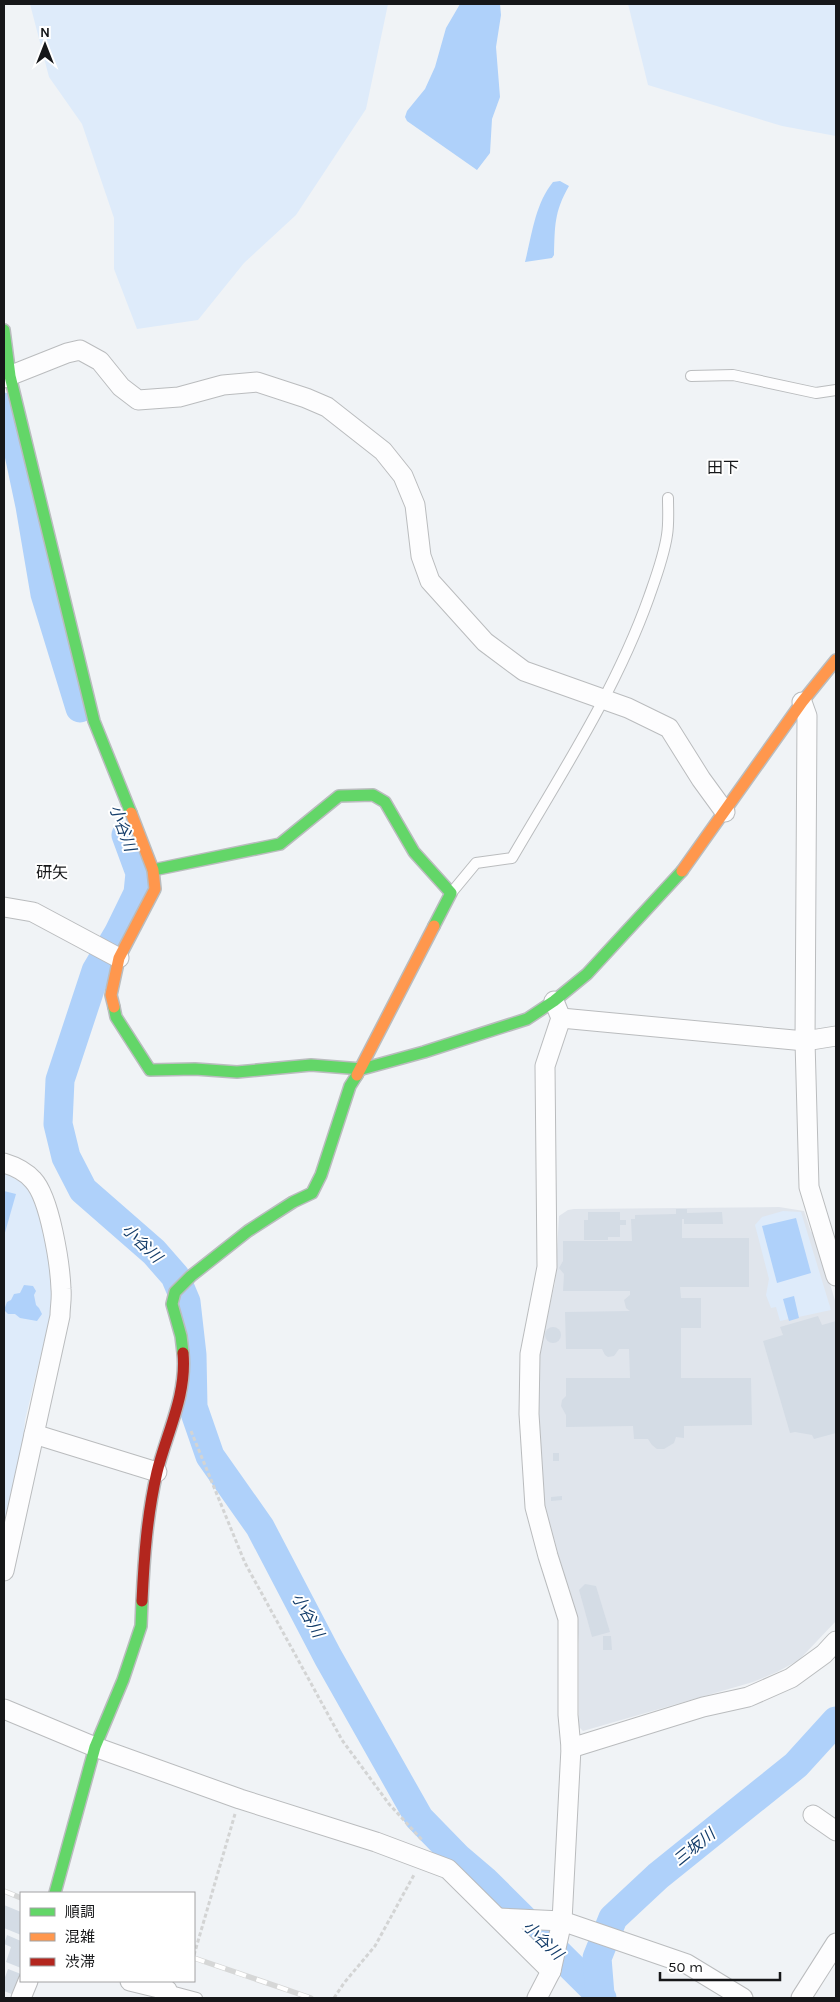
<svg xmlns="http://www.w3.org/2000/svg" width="840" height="2002" viewBox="0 0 840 2002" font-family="Karla,'Noto Sans JP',sans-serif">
  <rect width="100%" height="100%" fill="#f0f3f6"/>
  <path fill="#e0e5ec" d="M779,1207l25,4 7,21 4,1 21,71v317l-37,39 -22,12 -24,10 -170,49 -4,-4v-83l-2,-23 -8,-34 -5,1 -19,-82 -6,-8 -4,-115 4,-31 16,-69 4,-67 9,-6 6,-1z"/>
  <g fill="#deebfa">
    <path d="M30,4h358l-22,105 -70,106 -52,48 -46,57 -61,9 -23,-60v-51l-32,-94 -33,-47z"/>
    <path d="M628,4h208v132l-54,-10 -134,-41z"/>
    <path d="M4,1172l18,11 10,10 11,28 12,76 -30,123 -3,33 -18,84z"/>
    <path d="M783,1211l18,1 30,98 -51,11 -4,-14 -5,1 -5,-13 3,-16 -14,-54 7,-8z"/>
  </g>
  <g fill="#afd1fa">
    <path d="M460,4h40l1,11 -5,32 4,50 -8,22 -2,34 -13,17 -70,-49 -2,-4 2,-6 18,-22 10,-22 11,-39z"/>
    <path d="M560,181l9,5c-15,26 -14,40 -15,69l-2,3 -27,4c7,-27 10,-58 28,-80z"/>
    <path d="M4,1191l12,3 -12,42z"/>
    <path d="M796,1218l15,55 -34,10 -15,-57z"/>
    <path d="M24,1285l9,1 3,5 -2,4 2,10 3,3 3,6 -5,7 -17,-3 -5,-4h-7l-4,-4 3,-8 4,-2 3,-6 6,-1z"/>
    <path d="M794,1296l5,22 -10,3 -6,-22z"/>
  </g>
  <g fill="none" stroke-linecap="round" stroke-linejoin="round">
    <g stroke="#afd1fa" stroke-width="29">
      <path d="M4,407l15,47 11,52 15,88 35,114"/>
      <path d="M126,835l14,38 -2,20 -20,41 -22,37 -36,109 -2,44 8,33 17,33 71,62 21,24 11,26 6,53 1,52 17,49 50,71 68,130 91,161 39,40 27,23 115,114"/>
      <path d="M602,1998l-2,-3 -3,-37 16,-40 45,-42 138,-111 40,-44"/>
    </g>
  </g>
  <g fill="#d4dce5">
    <path d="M676,1209h11v4l35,-1 1,12h-39v-5h-2v19h67v49h-69l1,11h20v30h-20v50h70l1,47 -68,1v12l-8,-1 -2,6 -10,6h-7l-5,-4 -4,-6h-14l-1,-13 -67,1v-12l-5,-9 1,-6 4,-4v-18h64l-1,-29h-10l-5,7 -6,1 -3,-2 -3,-6h-36l-1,-37 65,-1 -4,-3 -2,-8 6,-5v-4h-67l1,-17 -5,-6 4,-7v-20h69l-1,-22h4v-4l41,-1z"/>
    <path d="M588,1212h32v8h6v5h-6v12h-12v3h-24v-20h4z"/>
    <path d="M818,1316l4,9 14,-4v112l-22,6 -2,-4 -17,-3 -5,1 -27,-92 20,-6 -3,-8z"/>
    <circle cx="553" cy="1335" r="8"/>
    <rect x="553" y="1453" width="6" height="8"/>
    <path d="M562,1496v4l-11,1v-4z"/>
    <path d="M585,1584l11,2 14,46 -18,5 -13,-47z"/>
    <path d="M603,1636h8l1,14h-9z"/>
    <path d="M4,1905l17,7v23l-17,-7z"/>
    <path d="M7,1935l14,6v27l-15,-6 5,-15 -7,-3z"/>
    <path d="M8,1969l13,5 -7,21 -10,-4v-11z"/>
  </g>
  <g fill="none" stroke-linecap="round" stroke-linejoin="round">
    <defs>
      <g id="lane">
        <path d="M691,376l42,-1 83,18 20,-3"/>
        <path d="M452,892l24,-29 36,-5c49,-84 104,-168 137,-261 7,-20 15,-41 18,-62 2,-12 1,-25 1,-37"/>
        <path d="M167,1990l30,8"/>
      </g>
      <g id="street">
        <path d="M4,378l63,-25 13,-3 20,11 21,26 17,13 41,-3 44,-12 34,-3 49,16 21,9 56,44 20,25 12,29 6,51 9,25 55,61 39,29 104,37 41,20 32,51 24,33"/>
        <path d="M802,702l5,14 -2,325 4,146 27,89"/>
        <path d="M4,907l29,5 86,46"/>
        <path d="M561,1018l244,23 31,-5"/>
        <path d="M4,1163c10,3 22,9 29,17 17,18 27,84 28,109 1,9 -1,18 -1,27l-56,255"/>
        <path d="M34,1434l123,38"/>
        <path d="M4,1709l91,38 145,52 136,43 72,27 103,102"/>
        <path d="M571,1748l132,-41 45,-10 43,-19 33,-24 12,-13"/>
        <path d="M813,1815l23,16"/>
        <path d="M498,1918l64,3 125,43 56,34"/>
        <path d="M130,1981l37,9 -1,8"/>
        <path d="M21,1998l7,-17"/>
        <path d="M537,1998l14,-27 11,-50 9,-173 -3,-33v-96l-20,-63 -13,-49 -6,-93 1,-60 17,-87 -2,-201 16,-48 -7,-17"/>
        <path d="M801,1998l35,-55"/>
      </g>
      <g id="fast">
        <path d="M4,330l6,46 84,345 37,92"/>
        <path d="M153,870l127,-26 59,-48 34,-1 12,7 29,50 37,41 -17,33"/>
        <path d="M114,1007l2,10 34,53 45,-1 42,3 74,-7 51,4 62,-17 103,-33 27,-18 33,-27 95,-103"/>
        <path d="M183,1353l-2,-17 -9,-32 3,-12 16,-16 57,-45 45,-29 19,-9 9,-18 29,-89 7,-11"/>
        <path d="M55,1893l40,-146 28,-67 18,-54 1,-25"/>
      </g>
      <g id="slow">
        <path d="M682,871l120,-169 34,-42"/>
        <path d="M114,1007l-3,-12 8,-37 36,-69 -2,-19 -22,-57"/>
        <path d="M357,1075l77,-149"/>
      </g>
      <path id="jam" d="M142,1601c2,-43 5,-86 15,-129 10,-40 30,-77 26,-119"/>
    </defs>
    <use href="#lane" stroke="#babcbe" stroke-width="12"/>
    <use href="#street" stroke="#babcbe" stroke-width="21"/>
    <use href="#fast" stroke="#babcbe" stroke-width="14"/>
    <use href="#slow" stroke="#babcbe" stroke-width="14"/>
    <use href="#jam" stroke="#babcbe" stroke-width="14"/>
    <g stroke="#d3d4d4" stroke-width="3" stroke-dasharray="4 2.5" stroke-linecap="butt">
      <path d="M191,1431l54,132 97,177 47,64 34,37"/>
      <path d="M194,1955l41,-141"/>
      <path d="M334,1998l10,-15 31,-37 40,-73"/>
    </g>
    <use href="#lane" stroke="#fdfdfe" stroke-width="10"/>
    <use href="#street" stroke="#fdfdfe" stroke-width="19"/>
    <use href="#fast" stroke="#63d668" stroke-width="11"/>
    <use href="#slow" stroke="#ff974d" stroke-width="11"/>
    <use href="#jam" stroke="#b3261e" stroke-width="11"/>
    <defs>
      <g id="rail">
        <path d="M4,1891l17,7"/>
        <path d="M194,1958l117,40"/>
      </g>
    </defs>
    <use href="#rail" stroke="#d6d7d7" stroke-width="5.5"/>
    <use href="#rail" stroke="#fff" stroke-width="4" stroke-dasharray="11" stroke-linecap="butt"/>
  </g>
  <g text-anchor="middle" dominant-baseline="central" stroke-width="4" stroke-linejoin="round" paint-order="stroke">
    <g font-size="16" fill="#161719" stroke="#fff">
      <text x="723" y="467">田下</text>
      <text x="52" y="872">研矢</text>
    </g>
    <g font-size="16" font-style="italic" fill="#153e6b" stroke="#fff">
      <text transform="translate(123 828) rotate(70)">小谷川</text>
      <text transform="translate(142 1243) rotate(44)">小谷川</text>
      <text transform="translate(308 1615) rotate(61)">小谷川</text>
      <text transform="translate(694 1847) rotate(-39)">三坂川</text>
      <text transform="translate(543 1940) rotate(44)">小谷川</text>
    </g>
  </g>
  <rect width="840" height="2002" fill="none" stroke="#161719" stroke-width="10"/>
  <rect x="20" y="1892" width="175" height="90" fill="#ffffff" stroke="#a2a2a3"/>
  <rect x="30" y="1908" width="25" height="8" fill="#63d668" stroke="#a2a2a3"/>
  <text x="65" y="1917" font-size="15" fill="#161719">順調</text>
  <rect x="30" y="1933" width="25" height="8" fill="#ff974d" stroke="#a2a2a3"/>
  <text x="65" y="1942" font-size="15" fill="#161719">混雑</text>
  <rect x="30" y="1958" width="25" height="8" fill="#b3261e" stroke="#a2a2a3"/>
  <text x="65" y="1967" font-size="15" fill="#161719">渋滞</text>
  <g transform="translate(45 45)" stroke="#ffffff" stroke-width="4" paint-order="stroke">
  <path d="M0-4L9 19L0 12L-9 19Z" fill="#161719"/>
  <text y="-8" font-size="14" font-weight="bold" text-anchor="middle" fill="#161719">N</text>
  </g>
  <path d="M660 1972v8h120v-8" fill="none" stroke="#161719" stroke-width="2.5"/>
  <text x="668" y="1972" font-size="15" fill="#161719" stroke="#ffffff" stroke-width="4" paint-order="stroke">50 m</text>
</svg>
